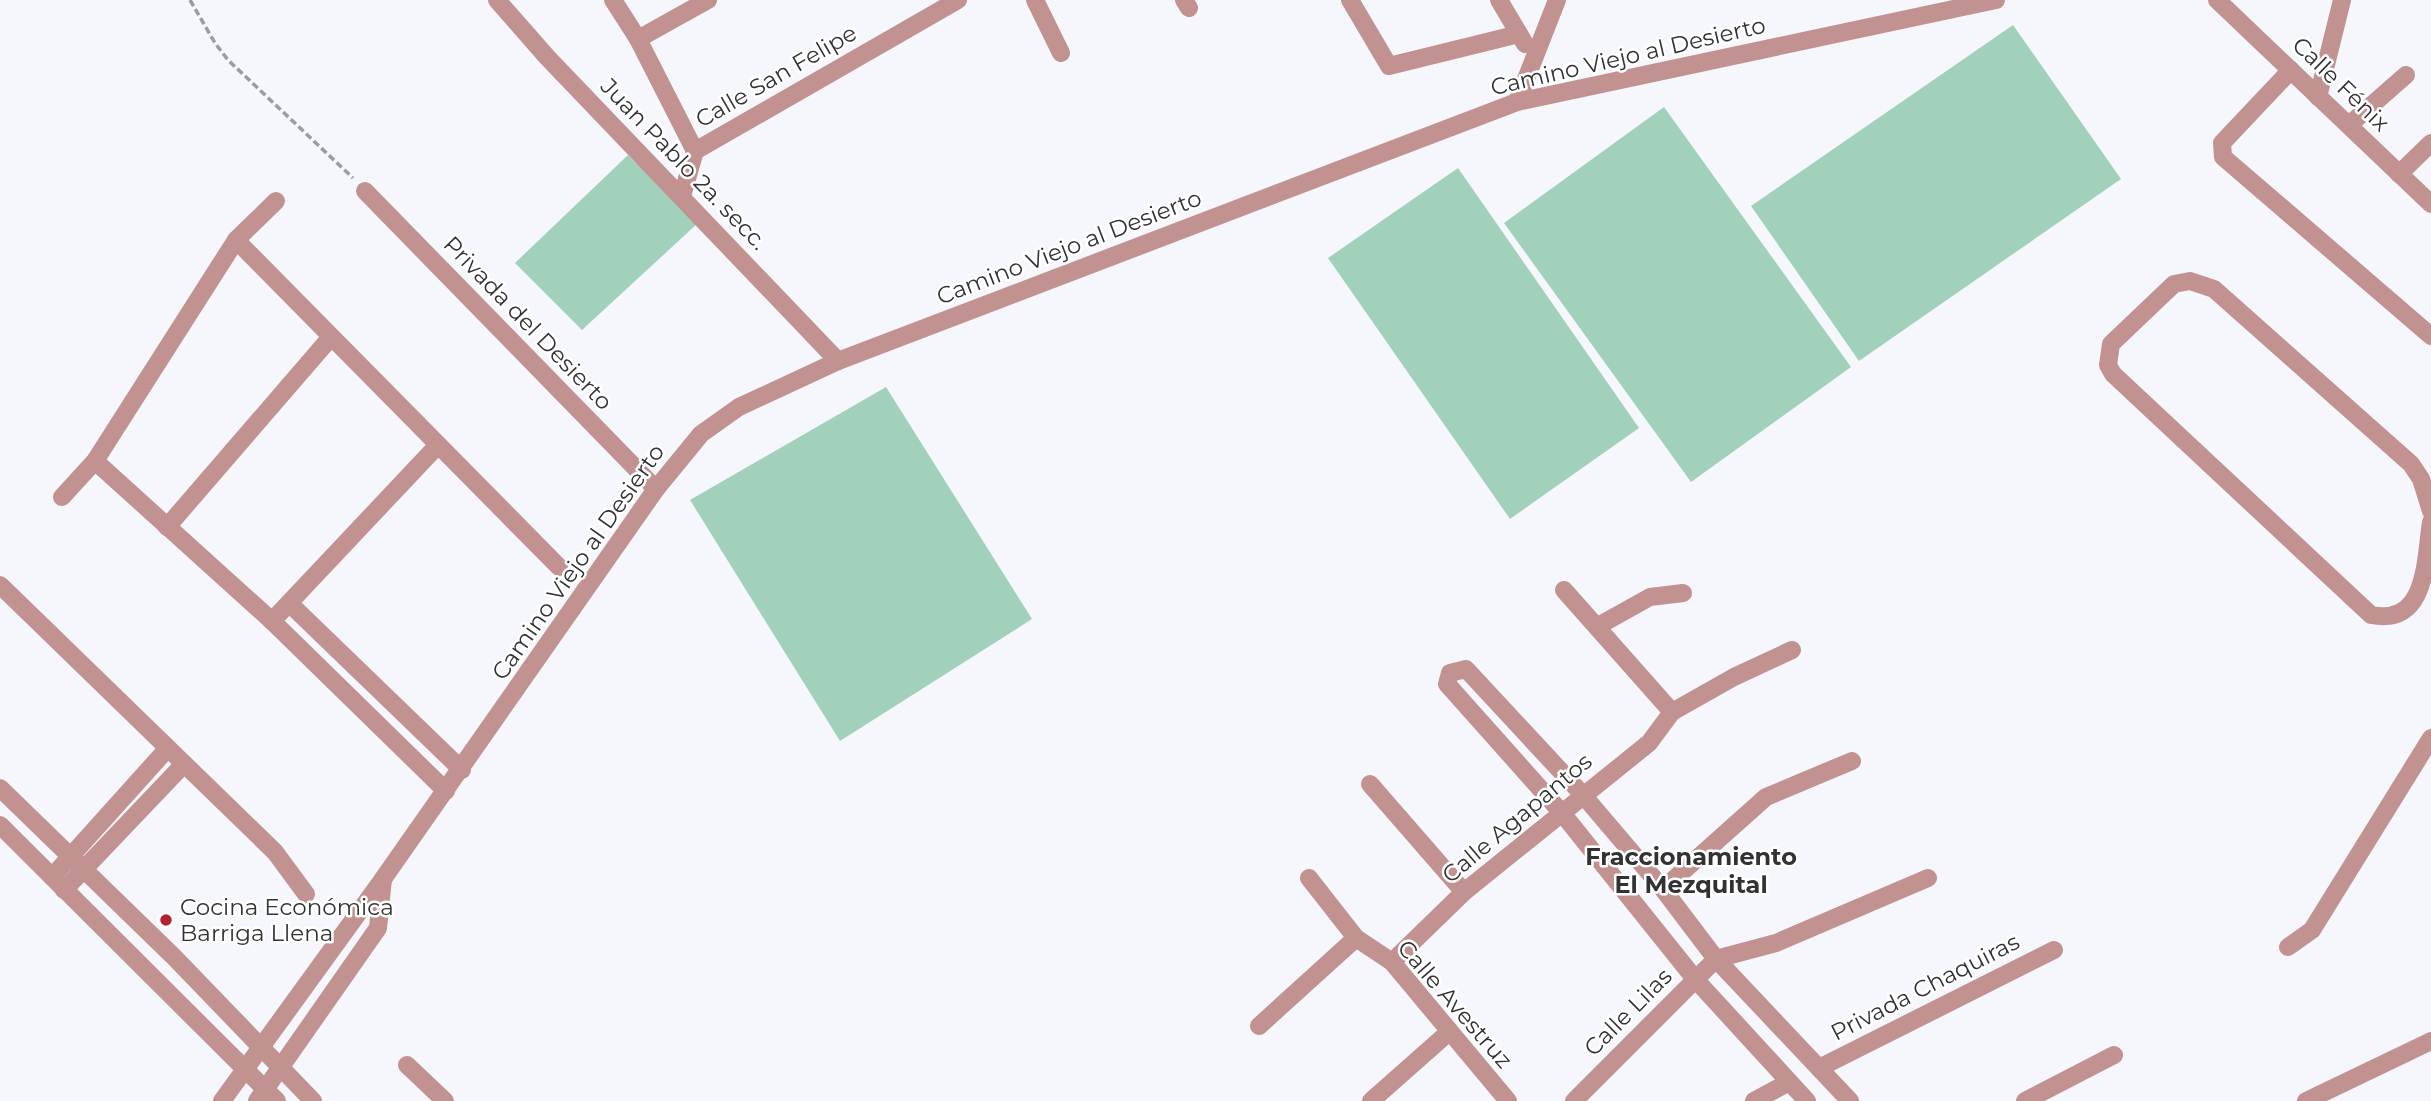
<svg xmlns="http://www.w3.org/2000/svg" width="2431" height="1101" viewBox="0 0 2431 1101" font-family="Montserrat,sans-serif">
  <rect width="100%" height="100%" fill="#f5f7fd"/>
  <g fill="#a2d1bb">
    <path d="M2013,25l108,154 -262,182 -108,-155z"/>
    <path d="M1664,107l187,260 -160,115 -187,-259z"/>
    <path d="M628,155l70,68 -116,107 -67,-67z"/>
    <path d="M1458,168l181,260 -129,91 -182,-261z"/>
    <path d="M886,387l146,232 -192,122 -150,-241z"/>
  </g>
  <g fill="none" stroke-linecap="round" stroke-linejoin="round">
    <path stroke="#9a9ca0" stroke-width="3.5" stroke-dasharray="7 3.5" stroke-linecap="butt" d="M190,0l25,43 13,17 125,118"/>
    <g stroke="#c19290" stroke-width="18">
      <path d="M497,0l50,57 291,304"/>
      <path d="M613,0l25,39 57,112"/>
      <path d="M1035,0l26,53"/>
      <path d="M1184,0l5,8"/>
      <path d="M1350,0l39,66 130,-32"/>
      <path d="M1499,0l26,44"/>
      <path d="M2217,0l214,204"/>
      <path d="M638,39l70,-39"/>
      <path d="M2291,70l-69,73 1,14 208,179"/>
      <path d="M2318,97l24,-97"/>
      <path d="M1517,102l40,-102"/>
      <path d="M2349,125l57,-50"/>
      <path d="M2399,174l32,-31"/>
      <path d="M365,191l291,298"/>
      <path d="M682,196l13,-45 263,-151"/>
      <path d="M236,240l323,327"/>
      <path d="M95,461l177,160 174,170"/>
      <path d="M62,497l33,-36 141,-221 40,-39"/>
      <path d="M2431,511l-10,-32 -10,-15 -197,-175 -24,-8 -16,3 -63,60 -3,21 5,9 258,241c56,11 54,-53 60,-93"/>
      <path d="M167,527l164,-190"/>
      <path d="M0,585l275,267 31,42"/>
      <path d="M1564,590l108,122"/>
      <path d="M289,603l173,167"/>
      <path d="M272,621l166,-176"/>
      <path d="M1598,626l52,-29 33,-4"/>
      <path d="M1370,784l94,108"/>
      <path d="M0,788l174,169 139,144"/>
      <path d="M0,825l277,276"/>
      <path d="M52,877l116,-129"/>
      <path d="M1309,878l47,60 36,24 116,139"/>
      <path d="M383,879l273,-390 45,-55 38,-27 99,-46 679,-259 479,-102"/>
      <path d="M1663,889l103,-92 86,-36"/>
      <path d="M64,890l120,-126"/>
      <path d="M2288,947l24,-17 119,-192"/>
      <path d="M1392,962l72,-70 185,-149 23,-31 62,-35 58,-27"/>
      <path d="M1259,1026l97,-88"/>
      <path d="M407,1065l38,36"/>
      <path d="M1819,1068l235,-118"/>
      <path d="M222,1101l161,-222 -5,49 -121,173"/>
      <path d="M1371,1101l78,-69"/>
      <path d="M1574,1101l142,-142 60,-16 152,-65"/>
      <path d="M1754,1101l35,-19"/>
      <path d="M1807,1101l-112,-122 -133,-166 -115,-129 3,-11 16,-4 117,126 80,94 53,70 134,142"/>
      <path d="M2025,1101l89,-46"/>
    </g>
    <path stroke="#c19290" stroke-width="18" d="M2306,1101l125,-60"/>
  </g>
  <circle fill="#b32133" stroke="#fff" stroke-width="2.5" cx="166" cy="920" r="7"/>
  <g text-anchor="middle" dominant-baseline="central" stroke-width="5" stroke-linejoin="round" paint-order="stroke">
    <g font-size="23" fill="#313234" stroke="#fff">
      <text transform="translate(1628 56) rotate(-13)">Camino Viejo al Desierto</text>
      <text transform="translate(776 76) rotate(-30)">Calle San Felipe</text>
      <text transform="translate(2341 84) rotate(44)">Calle Fénix</text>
      <text transform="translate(684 164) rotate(46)">Juan Pablo 2a. secc.</text>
      <text transform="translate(1069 247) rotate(-21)">Camino Viejo al Desierto</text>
      <text transform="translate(528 323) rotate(46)">Privada del Desierto</text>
      <text transform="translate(578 562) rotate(-55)">Camino Viejo al Desierto</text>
      <text transform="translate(1517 818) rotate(-40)">Calle Agapantos</text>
      <text transform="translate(1925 987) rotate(-27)">Privada Chaquiras</text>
      <text transform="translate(1455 1004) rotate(49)">Calle Avestruz</text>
      <text transform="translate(1628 1012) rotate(-45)">Calle Lilas</text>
    </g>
    <g font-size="23" fill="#313234" stroke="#fff" text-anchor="start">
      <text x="180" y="907">Cocina Económica<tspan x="180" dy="26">Barriga Llena</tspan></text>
    </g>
    <g font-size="24" font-weight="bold" fill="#313234" stroke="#fff">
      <text x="1691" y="856">Fraccionamiento<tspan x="1691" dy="28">El Mezquital</tspan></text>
    </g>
  </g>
</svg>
